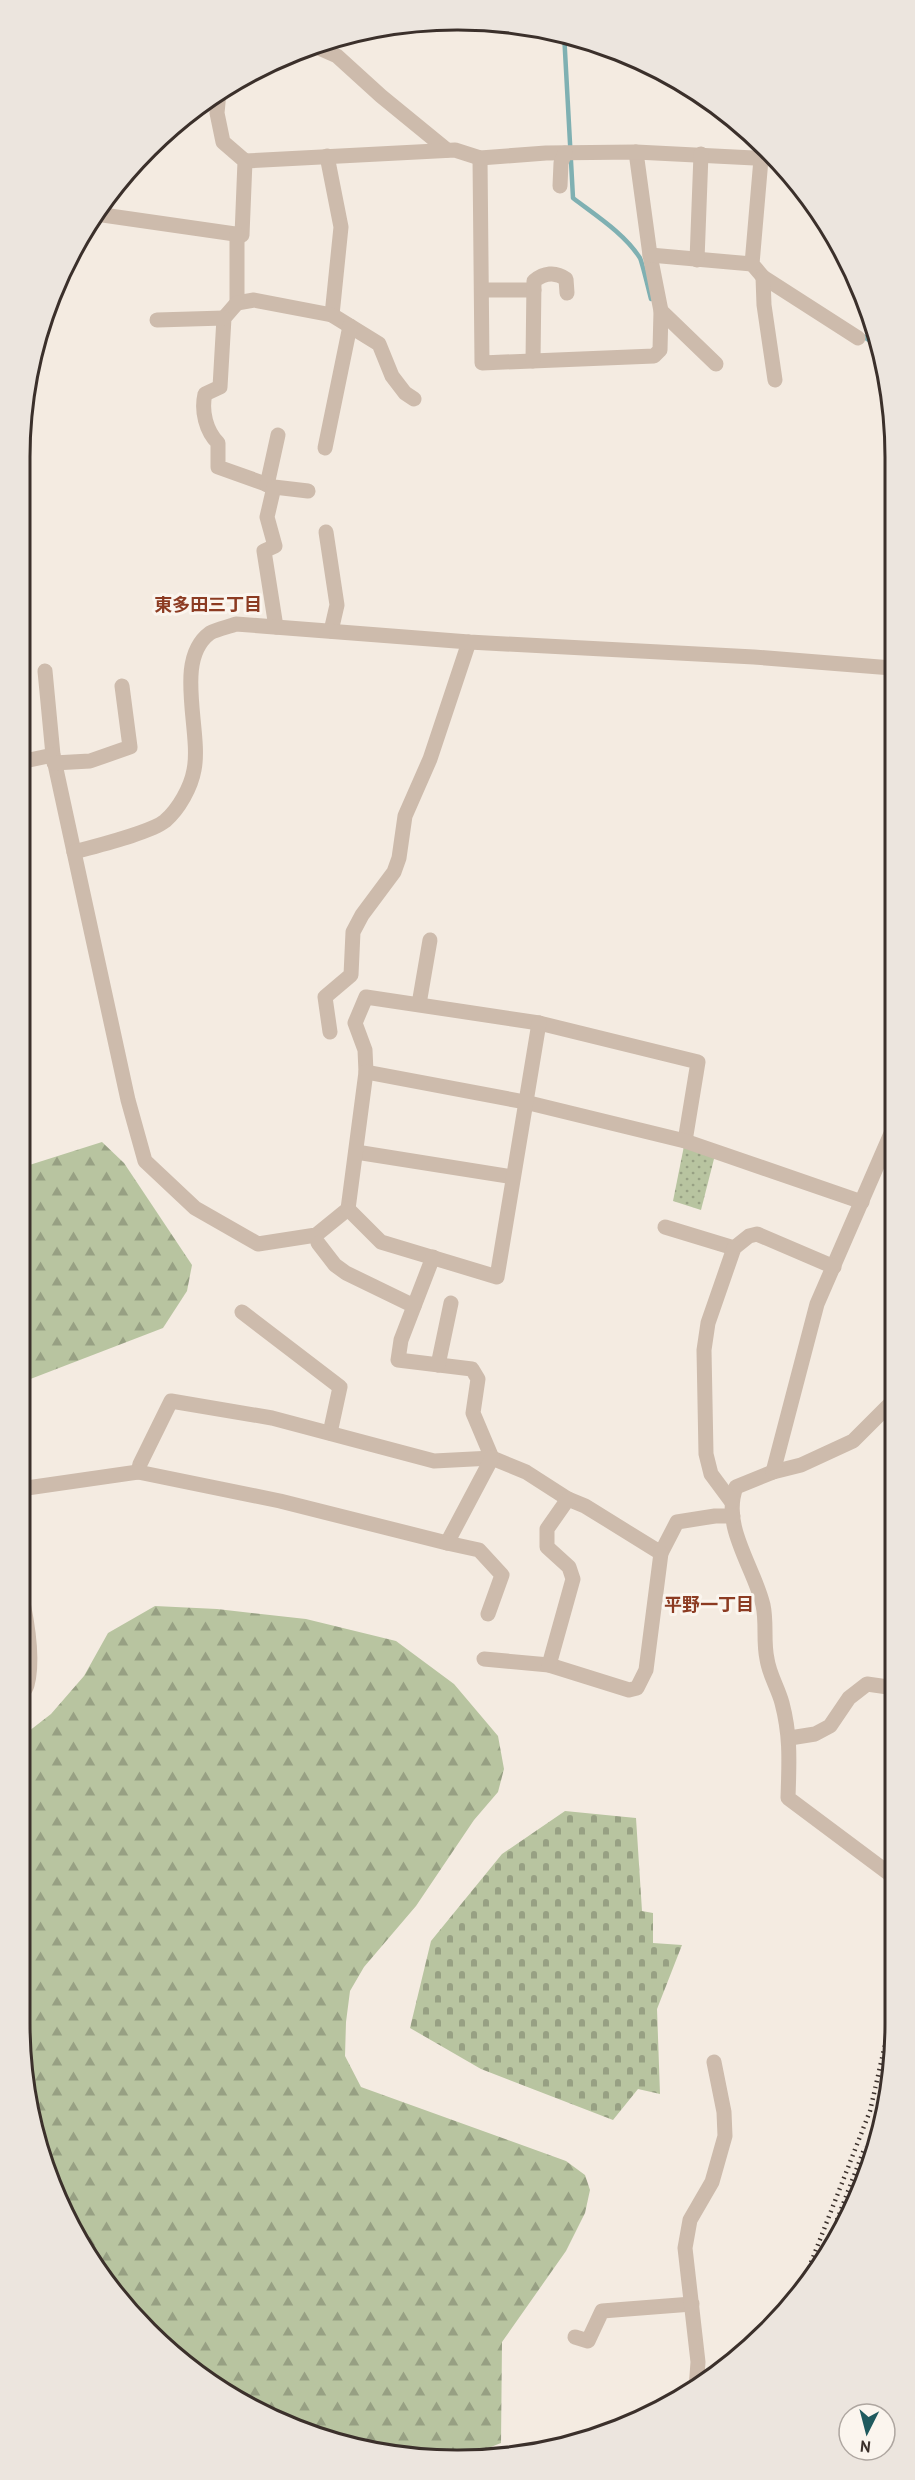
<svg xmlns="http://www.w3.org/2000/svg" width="915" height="2480" viewBox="0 0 915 2480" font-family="'PT Sans','Noto Sans JP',sans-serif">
  <defs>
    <pattern id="forest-firs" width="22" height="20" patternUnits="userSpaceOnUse" patternTransform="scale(1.5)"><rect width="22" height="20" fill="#b8c4a0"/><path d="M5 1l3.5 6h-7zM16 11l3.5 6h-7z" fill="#97a083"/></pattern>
    <pattern id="cemetery-stones" width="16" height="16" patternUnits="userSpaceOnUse" patternTransform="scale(1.5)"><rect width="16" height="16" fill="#b8c4a0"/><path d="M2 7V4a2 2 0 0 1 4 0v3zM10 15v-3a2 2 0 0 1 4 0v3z" fill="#97a083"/></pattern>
    <pattern id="park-dots" width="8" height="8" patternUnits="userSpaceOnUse" patternTransform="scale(1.5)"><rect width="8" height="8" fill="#b8c4a0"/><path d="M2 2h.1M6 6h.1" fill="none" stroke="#97a083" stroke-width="1.8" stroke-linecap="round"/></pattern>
  </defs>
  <rect width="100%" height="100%" fill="#f4ebe1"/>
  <g fill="url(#forest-firs)">
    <path d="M102,1142l22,21 68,102 -5,26 -24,37 -143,55v-215z"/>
    <path d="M155,1606l62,3 89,10 90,22 58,43 44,52 6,33 -6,23 -24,28 -58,86 -52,61 -14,24 -4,31 -1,34 16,31 205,74 19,14 5,15 -5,23 -19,38 -64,91 -1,101 -28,11 -73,3 -84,-20 -77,-35 -111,-91 -50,-70 -35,-77 -23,-142v-284l31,-24 33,-38 24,-43z"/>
  </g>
  <path fill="url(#cemetery-stones)" d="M565,1811l71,7 6,93 11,2v30l29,2 -25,64 3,85 -22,-5 -25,31 -132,-51 -71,-41 21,-87 71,-87z"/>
  <path fill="url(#park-dots)" d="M685,1141l31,10 -15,59 -28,-9z"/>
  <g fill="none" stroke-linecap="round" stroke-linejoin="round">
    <g stroke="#7fb0b2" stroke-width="4.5">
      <path d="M564,33l9,165c22,17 51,35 67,60 2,4 9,33 11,41"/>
      <path d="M861,335l16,10"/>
    </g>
    <g stroke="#cdbbac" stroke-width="15">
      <path d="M312,45l25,11 44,40 66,54"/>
      <path d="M327,156l14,71 -9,88"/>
      <path d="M480,158l2,205 172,-7 6,-6 1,-39 -11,-56 -14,-103"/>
      <path d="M761,159l-9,105 11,13 95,61"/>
      <path d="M245,161l210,-11 25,8 66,-5 90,-1 139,7"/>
      <path d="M560,186l1,-23 4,-10"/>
      <path d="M96,214l146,21 3,-74 -22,-19 -6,-29 2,-21"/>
      <path d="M237,234v69l17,-3 78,15 47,29 13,32 13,17 9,6"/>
      <path d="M650,255l102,9"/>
      <path d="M697,260l4,-106"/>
      <path d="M763,277l1,28 11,75"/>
      <path d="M482,290h52"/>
      <path d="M237,303l-13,15 -4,69 -15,7c-4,17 1,37 13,49v24l56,20 34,4"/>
      <path d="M661,311l55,53"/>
      <path d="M157,320l67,-2"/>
      <path d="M533,361l1,-80c10,-8 21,-10 32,-2l1,14"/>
      <path d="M325,448l25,-122"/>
      <path d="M267,485l11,-50"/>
      <path d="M274,487l-7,30 8,29 -11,5 12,76"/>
      <path d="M326,532l11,73 -6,26"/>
      <path d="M45,671l8,84"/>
      <path d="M20,762l33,-7 21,97"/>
      <path d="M54,763l36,-2 40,-14 -8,-61"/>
      <path d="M419,1004l11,-64"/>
      <path d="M330,1032l-5,-35 26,-22 2,-43 9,-17 32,-43 5,-14 6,-42 25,-57 39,-117"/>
      <path d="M366,1072l-1,-22 -10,-27 11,-26 173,26 159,39 -13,79"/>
      <path d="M356,1152l157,25"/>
      <path d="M862,1202l-177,-61 -160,-39 -159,-30 -18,137 -32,26 -58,9 -63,-36 -50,-47 -17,-61 -54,-248c21,-6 76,-19 91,-31 14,-12 26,-34 29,-51 8,-39 -21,-110 16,-137 7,-4 18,-6 26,-9l233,18 285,15 138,11"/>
      <path d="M348,1209l33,33 116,35 42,-254"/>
      <path d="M665,1227l69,21"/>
      <path d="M318,1243l17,22 11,8 68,33"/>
      <path d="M433,1257l-32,83 -3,20 74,9 6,10 -5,34 19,45"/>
      <path d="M242,1312l98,75 -10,46"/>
      <path d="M438,1365l13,-62"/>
      <path d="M894,1400l-41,41 -52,24 -28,7 -37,15c-15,39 18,80 27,118 4,18 0,36 4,54 2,15 11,29 15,44 9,34 7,61 6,95l107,80"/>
      <path d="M138,1472l2,-8 31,-63 101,17 162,43 58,-3 34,14 42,27 17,7 76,47 16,-31 38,-6h18"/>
      <path d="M773,1472l44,-168 76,-175"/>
      <path d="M20,1489l118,-17 142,29 167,42 45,-85"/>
      <path d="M731,1501l-20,-27 -5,-20 -2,-104 4,-27 26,-75 15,-12 8,-2 77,33"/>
      <path d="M447,1543l32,7 23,25 -14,39"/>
      <path d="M20,1589c6,26 14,71 7,96 -1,4 -5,9 -7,12"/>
      <path d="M484,1659l65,6 80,25 8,-2 9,-18 15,-117"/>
      <path d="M549,1665l24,-86 -4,-12 -22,-20v-18l21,-30"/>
      <path d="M790,1738l25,-4 15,-8 19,-28 18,-14 28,4"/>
      <path d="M575,2337l13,4 14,-30 90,-7"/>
      <path d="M696,2389l2,-27 -13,-114 5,-28 22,-38 13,-46 -1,-24 -10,-50"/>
    </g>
    <g stroke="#3b302b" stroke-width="4.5" stroke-dasharray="1.5 4.5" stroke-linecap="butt">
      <path d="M837,2220l28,-73"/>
      <path d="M798,2296l72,-185 25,-110"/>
    </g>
  </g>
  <g text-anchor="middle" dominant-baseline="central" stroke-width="6" stroke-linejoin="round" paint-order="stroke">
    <g font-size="18" font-weight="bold" fill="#8c3b22" stroke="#fbf5ee">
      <text x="208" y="604">東多田三丁目</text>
      <text x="709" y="1604">平野一丁目</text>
    </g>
  </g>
  <path d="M0 0H915V2480H0ZM457 30H458A427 427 0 0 1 885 457V2023A427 427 0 0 1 458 2450H457A427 427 0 0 1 30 2023V457A427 427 0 0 1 457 30Z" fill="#ece5de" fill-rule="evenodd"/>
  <path fill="none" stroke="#3b302b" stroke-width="3" d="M457 30H458A427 427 0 0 1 885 457V2023A427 427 0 0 1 458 2450H457A427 427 0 0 1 30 2023V457A427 427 0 0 1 457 30Z"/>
  <g transform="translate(867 2432) rotate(186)"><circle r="28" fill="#fbf5ee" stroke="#aea6a0" stroke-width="1.5"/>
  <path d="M0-4.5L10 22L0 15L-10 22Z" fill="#1f5a5e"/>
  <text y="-9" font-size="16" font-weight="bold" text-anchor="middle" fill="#3b302b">N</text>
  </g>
</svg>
